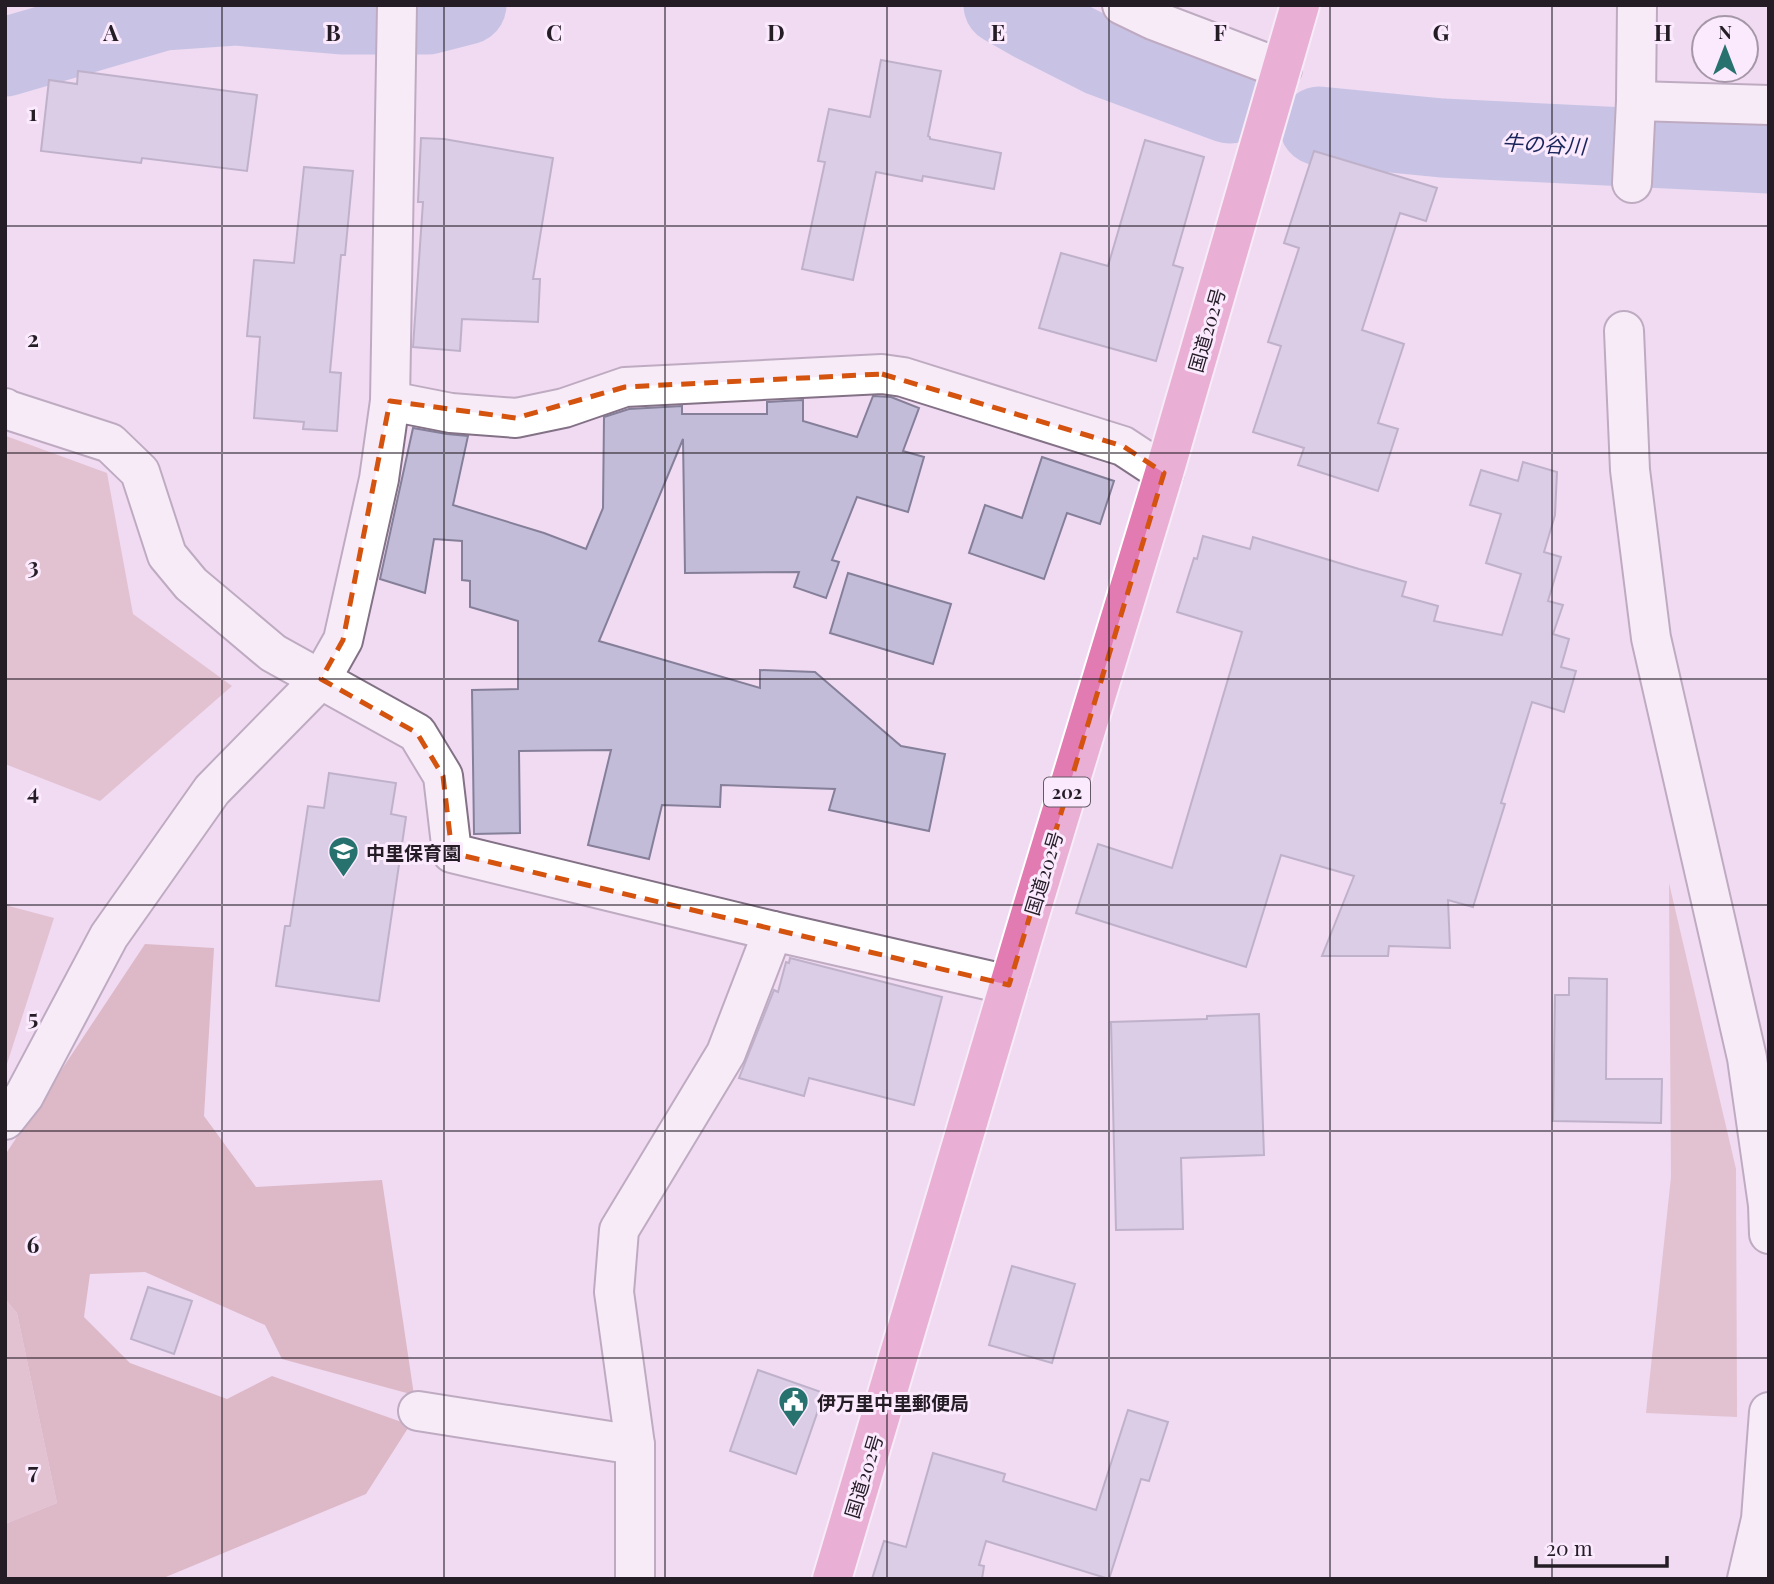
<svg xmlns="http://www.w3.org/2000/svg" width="1774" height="1584" viewBox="0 0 1774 1584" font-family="'Playfair Display','Noto Sans JP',serif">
  <rect width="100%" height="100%" fill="#f0dbf3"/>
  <g fill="#d1a3a6">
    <path d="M6,436l101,37 26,141 99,72 -132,115 -95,-37z"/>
    <path d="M1669,883l67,286 1,248 -91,-4 25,-236z"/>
    <path d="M5,905l49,13 -49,152z"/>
    <path d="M5,1299l12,14 40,190 -52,21z"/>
  </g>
  <path fill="#c58f93" d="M145,944l69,4 -10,168 52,71 126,-7 32,215 -132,-36 -17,-34 -120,-53 -55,2 -6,43 46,46 97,36 45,-23 138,49 -44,69 -205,85h-156v-55l52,-21 -40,-190 -12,-14v-144z"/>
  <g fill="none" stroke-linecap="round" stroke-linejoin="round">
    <g stroke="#97a7d2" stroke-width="79">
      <path d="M1003,5l28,16 71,36 127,47"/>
      <path d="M5,57l158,-46 72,-5 106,9h87l39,-10"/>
      <path d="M1319,126l123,12 327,16"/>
    </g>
  </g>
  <g fill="#c2bcd8" stroke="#857f99" stroke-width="2">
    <path d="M881,60l60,11 -13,65 2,1v2l71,14 -7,36 -71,-13 -1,5 -46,-9 -23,108 -51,-11 23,-107 -7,-1 11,-52 41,8z"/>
    <path d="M78,71l179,24 -10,76 -105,-13 -1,5 -100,-12 8,-71 28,4z"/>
    <path d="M421,138l23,1 109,19 -20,121h7l-2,43 -76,-3 -2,32 -47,-4 10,-145h-5z"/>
    <path d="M1145,140l59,17 -31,108 10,3 -27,93 -117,-33 22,-75 47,13z"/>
    <path d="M1314,151l123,37 -11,33 -26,-8 -38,117 42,14 -26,79 20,6 -20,62 -80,-26 6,-17 -51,-16 28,-86 -13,-4 31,-94 -15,-5z"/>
    <path d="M304,167l49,4 -8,84h-4l-11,117 11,1 -4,58 -34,-2 1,-7 -50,-4 6,-81 -13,-1 7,-76 40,3z"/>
    <path d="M873,396l18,1 28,11 -16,43 21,6 -16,55 -51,-15 -25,63 7,2 -13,36 -32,-11 5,-15 -114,1 -2,-134 -84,202 161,47v-18l55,2 86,74 44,8 -16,77 -100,-21 6,-21 -114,-4 -1,22 -58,-2 -13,54 -61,-14 23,-95 -92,1 1,82 -46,1 -2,-144 46,-1v-68l-48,-14v-26l-8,-1v-39l-28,-2 -9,54 -45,-14 33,-151 34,6 21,2 -15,69 91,28 42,16 17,-41 1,-91 25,-8 53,-3v8h85v-12l36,-2v21l54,16z"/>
    <path d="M1042,457l72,24 -14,43 -33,-11 -23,66 -75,-26 16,-48 37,13z"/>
    <path d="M1523,462l34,10 -2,43 -11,37 17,5 -13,44 15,4 -10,29 16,5 -8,28 15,4 -12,41 -32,-10 -31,101 4,1 -32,103 -25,-7 2,48 -61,-2 -1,10h-66l32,-80 -73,-21 -35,112 -170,-54 22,-69 74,24 70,-236 -65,-20 17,-54 3,1 6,-23 47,13 3,-12 106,32 47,13 -4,14 36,10 -4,15 68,14 19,-61 -35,-11 15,-49 -31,-9 11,-35 37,11z"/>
    <path d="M848,573l103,31 -18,60 -103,-31z"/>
    <path d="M329,773l67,10 -5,31 15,3 -27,184 -103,-15 9,-60h5l18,-120 16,2z"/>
    <path d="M790,958l152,39 -28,108 -105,-27 -5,18 -65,-18 35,-88 4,2 8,-30 3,1z"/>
    <path d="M1569,978l38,1 -1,100h56l-1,44 -108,-2 2,-126h14z"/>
    <path d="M1259,1014l5,141 -83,3 2,71 -67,1 -5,-208 96,-3v-3z"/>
    <path d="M1012,1266l63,18 -23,79 -63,-18z"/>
    <path d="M148,1287l44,14 -18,53 -43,-15z"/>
    <path d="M758,1370l66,23 -28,81 -66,-23z"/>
    <path d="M1128,1410l40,12 -19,59 -8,-2 -32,100 -123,-38 -7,24 5,1 -2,13h-110l12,-38 22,6 27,-94 72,21 -2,7 93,29z"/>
  </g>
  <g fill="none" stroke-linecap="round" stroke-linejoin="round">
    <defs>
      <g id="street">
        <path d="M1122,5l31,15 129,49"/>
        <path d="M1636,101l133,4"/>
        <path d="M1632,183l4,-82 1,-96"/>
        <path d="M1624,331l6,139 21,168 96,420 21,147 1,29"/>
        <path d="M390,401l61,12 65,5 48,-10 61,-21 257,-13 21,3 220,69 41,27"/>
        <path d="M5,408l3,2 102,33 30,29 27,83 24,29 82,69 144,80 26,43 9,77 321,78 236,54"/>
        <path d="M5,1120l19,-24 85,-160 103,-146 109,-111 22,-39 36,-161 11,-78 7,-396"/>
        <path d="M418,1411l217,34"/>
        <path d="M635,1579v-134l-21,-153 5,-62 107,-177 47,-122"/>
        <path d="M1747,1579l14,-60 8,-107"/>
      </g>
      <path id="highway" d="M832,1579l196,-658 136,-448 136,-468"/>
    </defs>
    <use href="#street" stroke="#837186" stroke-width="42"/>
    <use href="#highway" stroke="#fff" stroke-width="42"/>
    <use href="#street" stroke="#fff" stroke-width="38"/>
    <use href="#highway" stroke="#e27bb1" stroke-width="38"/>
  </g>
  <path d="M0 0H1774V1584H0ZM882,374l241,72 41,27 -155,512 -557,-132 -9,-77 -26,-43 -96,-54 22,-39 47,-239 126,17 109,-31z" fill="#f0dbf3" fill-opacity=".55" fill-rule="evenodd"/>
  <path fill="none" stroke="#d4530f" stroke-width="5" stroke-dasharray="14 9" stroke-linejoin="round" d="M882,374l241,72 41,27 -155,512 -557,-132 -9,-77 -26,-43 -96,-54 22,-39 47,-239 126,17 109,-31z"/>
  <path fill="none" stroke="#241d26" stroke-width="2" stroke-opacity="0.55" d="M222,5v1574M444,5v1574M665,5v1574M887,5v1574M1109,5v1574M1330,5v1574M1552,5v1574M5,226h1764M5,453h1764M5,679h1764M5,905h1764M5,1131h1764M5,1358h1764"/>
  <defs>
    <symbol id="school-pin" viewBox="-11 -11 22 30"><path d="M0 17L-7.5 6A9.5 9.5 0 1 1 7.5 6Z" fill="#27716e" stroke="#fbe9fd"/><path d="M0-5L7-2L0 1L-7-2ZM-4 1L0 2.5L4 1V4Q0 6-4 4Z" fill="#fff"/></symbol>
    <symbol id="civic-pin" viewBox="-11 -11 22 30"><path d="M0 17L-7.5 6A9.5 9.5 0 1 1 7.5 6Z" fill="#27716e" stroke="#fbe9fd"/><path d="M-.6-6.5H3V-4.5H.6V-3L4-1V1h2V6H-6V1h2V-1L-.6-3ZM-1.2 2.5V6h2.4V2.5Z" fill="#fff"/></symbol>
  </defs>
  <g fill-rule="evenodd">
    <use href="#school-pin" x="326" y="834" width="35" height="47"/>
    <use href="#civic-pin" x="776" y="1384" width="35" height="47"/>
  </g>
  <g text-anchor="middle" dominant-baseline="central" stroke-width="6" stroke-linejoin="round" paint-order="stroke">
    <rect fill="#fbe9fd" stroke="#645a66" stroke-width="2" x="1044" y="777.5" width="46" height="29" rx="5"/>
    <g font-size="18" font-weight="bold" fill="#241d26">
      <text x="1067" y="792">202</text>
    </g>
    <g font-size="19" fill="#241d26" stroke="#fbe9fd">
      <text transform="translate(1206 330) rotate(-74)">国道202号</text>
      <text transform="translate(1043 873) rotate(-73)">国道202号</text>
      <text transform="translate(863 1476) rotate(-73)">国道202号</text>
    </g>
    <g font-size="19" font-weight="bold" fill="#241d26" stroke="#fbe9fd" text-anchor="start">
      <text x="366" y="852">中里保育園</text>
      <text x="817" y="1402">伊万里中里郵便局</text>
    </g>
    <g font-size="21" font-style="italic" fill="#19255a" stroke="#fbe9fd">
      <text transform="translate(1544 143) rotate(3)">牛の谷川</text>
    </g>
  </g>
  <g font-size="23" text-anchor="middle" font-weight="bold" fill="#241d26" stroke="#fbe9fd" stroke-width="6" stroke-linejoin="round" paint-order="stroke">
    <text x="111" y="41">A</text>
    <text x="333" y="41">B</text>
    <text x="554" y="41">C</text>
    <text x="776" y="41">D</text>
    <text x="998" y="41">E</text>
    <text x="1220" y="41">F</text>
    <text x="1441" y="41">G</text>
    <text x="1663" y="41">H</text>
    <text x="33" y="121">1</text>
    <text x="33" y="347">2</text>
    <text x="33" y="574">3</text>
    <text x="33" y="800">4</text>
    <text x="33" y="1026">5</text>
    <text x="33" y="1253">6</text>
    <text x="33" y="1479">7</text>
  </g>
  <rect width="1774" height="1584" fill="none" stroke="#241d26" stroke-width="14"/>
  <g transform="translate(1725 49)"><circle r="33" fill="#fbe9fd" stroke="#a597a7" stroke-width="2"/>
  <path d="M0-5L12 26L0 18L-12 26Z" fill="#27716e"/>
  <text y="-10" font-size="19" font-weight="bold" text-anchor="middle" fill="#241d26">N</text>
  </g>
  <path d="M1536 1556v10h131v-10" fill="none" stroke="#241d26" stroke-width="3.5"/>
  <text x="1546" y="1556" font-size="21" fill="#241d26" stroke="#fbe9fd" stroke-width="5" paint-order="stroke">20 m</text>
</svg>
